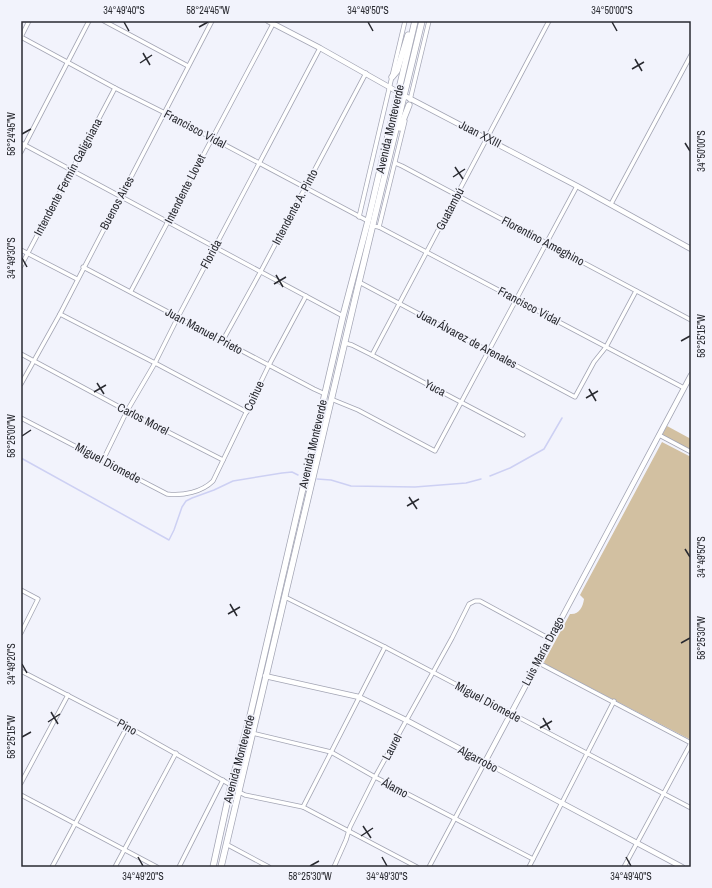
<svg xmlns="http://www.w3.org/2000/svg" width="712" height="888" viewBox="0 0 712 888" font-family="'Archivo Narrow',sans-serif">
  <rect width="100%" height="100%" fill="#f2f3fc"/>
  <g fill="#d2c0a1">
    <path d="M667,426l24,13v12l-29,-16z"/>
    <path d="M662,442l29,15v283l-146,-76 -1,-2 26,-48c9,1 13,-7 14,-15l-4,-4z"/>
  </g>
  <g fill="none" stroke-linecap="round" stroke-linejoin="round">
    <g stroke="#cdd0f3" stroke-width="1.5">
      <path d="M21,458l148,82 5,-10 8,-23 4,-6 6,-3 22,-8 19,-9 49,-8 10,-1 6,3"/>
      <path d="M490,476l20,-8 34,-19 18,-31"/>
      <path d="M317,479l14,1 20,6 64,1 51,-4 15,-4"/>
    </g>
    <defs>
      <g id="minor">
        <path d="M104,21l84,45"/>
        <path d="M21,37l94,51 50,25 203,108"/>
        <path d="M21,37l8,-16"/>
        <path d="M410,100l19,-79"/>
        <path d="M21,143l322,173"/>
        <path d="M21,152l68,-131"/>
        <path d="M395,163l7,3 289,154"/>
        <path d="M611,204l80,-149"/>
        <path d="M359,217l46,-196"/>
        <path d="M373,226l6,1c102,53 203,108 305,161"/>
        <path d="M379,227l26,-106"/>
        <path d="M21,250l56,29"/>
        <path d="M21,266l94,-178"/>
        <path d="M83,267l231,122 11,5"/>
        <path d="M359,282l216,115 19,-35 12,-15 30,-56"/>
        <path d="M131,291l142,-267"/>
        <path d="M60,314l95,49 92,49"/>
        <path d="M223,340l38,-69 105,-198"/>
        <path d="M345,343l7,2 20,10 151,80"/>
        <path d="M21,354l106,57 96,49"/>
        <path d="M372,355l177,-334"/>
        <path d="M21,384l39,-70 152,-293"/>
        <path d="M331,399l27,11 77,41 142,-265"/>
        <path d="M21,418l146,76c16,2 35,-2 46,-13l56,-116 37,-69"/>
        <path d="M659,435l32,17"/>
        <path d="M103,460l24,-49 28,-48 23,-46 142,-269"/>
        <path d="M21,590l17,9 -17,34"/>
        <path d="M285,597l100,50 306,161"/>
        <path d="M537,662l154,81"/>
        <path d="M21,671l100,52 110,62 8,7 6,3 58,12 114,60"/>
        <path d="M252,733l79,19 44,25 158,82"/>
        <path d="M21,783l47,-88"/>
        <path d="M21,795l136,72"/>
        <path d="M303,807l82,-160"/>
        <path d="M226,844l43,23"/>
        <path d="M52,867l75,-140"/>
        <path d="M115,867l61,-114"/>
        <path d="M179,867l44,-87"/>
        <path d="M334,867l12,-27 4,-13 25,-50 77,-139 17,-34 6,-3h5l70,38"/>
        <path d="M429,867l56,-105"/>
        <path d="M529,867l85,-166"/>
        <path d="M624,867l67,-124"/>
      </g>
      <g id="tertiary">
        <path d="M268,21l52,27 85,48 172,90 114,63"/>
        <path d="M265,676l94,21 47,23 276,147"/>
        <path d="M485,762l206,-387"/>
      </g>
      <g id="primary">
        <path d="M392,77l5,-6 11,-36"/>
        <path d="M400,128l9,-23"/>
        <path d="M213,867l18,-82 19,-69 93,-400 25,-95 47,-200"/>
        <path d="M221,867l138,-585 63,-261"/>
      </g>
    </defs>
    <use href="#minor" stroke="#a3a5b4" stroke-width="5"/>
    <use href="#tertiary" stroke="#a3a5b4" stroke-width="6"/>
    <use href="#primary" stroke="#a3a5b4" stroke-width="7"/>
    <use href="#minor" stroke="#fff" stroke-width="3.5"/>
    <use href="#tertiary" stroke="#fff" stroke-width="4.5"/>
    <use href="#primary" stroke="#fff" stroke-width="5.5"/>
  </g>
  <path fill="none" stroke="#292a30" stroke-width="1.5" d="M124,22l5,9M368,22l5,9M612,22l5,9M199,27l9,-5M143,53l7,12M635,59l7,12M140,63l12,-8M632,69l12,-7M22,134l9,-5M685,143l5,8M455,167l8,12M453,177l12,-8M22,258l5,9M276,275l7,12M274,284l12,-7M681,341l9,-5M97,383l7,11M589,389l7,12M94,392l12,-7M586,398l12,-7M22,436l9,-6M409,497l8,12M407,506l12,-7M685,549l5,8M230,604l7,12M228,614l12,-7M681,643l9,-5M22,664l5,9M51,712l7,12M543,718l7,12M48,722l12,-8M540,728l12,-7M22,737l9,-5M363,826l8,12M361,836l12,-8M138,857l5,9M382,857l5,9M626,857l5,9M310,866l9,-5"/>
  <g text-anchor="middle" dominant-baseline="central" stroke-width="3.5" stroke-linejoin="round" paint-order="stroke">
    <g font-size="12" fill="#292a30" stroke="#f2f3fc">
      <text transform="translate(195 129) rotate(28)">Francisco Vidal</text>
      <text transform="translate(390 129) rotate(-77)">Avenida Monteverde</text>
      <text transform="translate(480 134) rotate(27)">Juan XXIII</text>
      <text transform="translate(68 177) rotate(-62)">Intendente Fermín Galigniana</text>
      <text transform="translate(185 189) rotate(-63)">Intendente Llovet</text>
      <text transform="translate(117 203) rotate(-62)">Buenos Aires</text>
      <text transform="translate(295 207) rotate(-62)">Intendente A. Pinto</text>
      <text transform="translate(450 209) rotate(-62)">Guatambú</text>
      <text transform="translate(543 241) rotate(28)">Florentino Ameghino</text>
      <text transform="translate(211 254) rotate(-62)">Florida</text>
      <text transform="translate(529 306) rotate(28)">Francisco Vidal</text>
      <text transform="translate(204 331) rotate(28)">Juan Manuel Prieto</text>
      <text transform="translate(467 339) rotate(28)">Juan Álvarez de Arenales</text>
      <text transform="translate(435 388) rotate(28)">Yuca</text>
      <text transform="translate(254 396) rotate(-65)">Coihue</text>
      <text transform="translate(143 419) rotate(27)">Carlos Morel</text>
      <text transform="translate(313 444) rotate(-77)">Avenida Monteverde</text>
      <text transform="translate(108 463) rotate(28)">Miguel Diomede</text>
      <text transform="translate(543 651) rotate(-62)">Luis María Drago</text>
      <text transform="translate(488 702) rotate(28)">Miguel Diomede</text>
      <text transform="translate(127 727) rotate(29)">Pino</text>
      <text transform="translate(392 747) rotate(-62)">Laurel</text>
      <text transform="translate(239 759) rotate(-75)">Avenida Monteverde</text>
      <text transform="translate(478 759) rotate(28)">Algarrobo</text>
      <text transform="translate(395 788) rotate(28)">Álamo</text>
    </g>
  </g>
  <rect width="712" height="888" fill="none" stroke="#f2f3fc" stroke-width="44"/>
  <rect x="22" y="22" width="668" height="844" fill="none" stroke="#292a30" stroke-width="1.5"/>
  <g font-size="10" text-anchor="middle" fill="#292a30">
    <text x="124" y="14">34°49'40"S</text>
    <text x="208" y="14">58°24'45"W</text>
    <text x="368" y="14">34°49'50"S</text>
    <text x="612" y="14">34°50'00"S</text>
    <text transform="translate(11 134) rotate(-90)" y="4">58°24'45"W</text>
    <text transform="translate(701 151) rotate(-90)" y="4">34°50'00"S</text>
    <text transform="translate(11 258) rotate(-90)" y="4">34°49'30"S</text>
    <text transform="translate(701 336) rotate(-90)" y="4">58°25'15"W</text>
    <text transform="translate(11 436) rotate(-90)" y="4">58°25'00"W</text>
    <text transform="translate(701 557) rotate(-90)" y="4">34°49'50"S</text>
    <text transform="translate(701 638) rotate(-90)" y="4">58°25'30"W</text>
    <text transform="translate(11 664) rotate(-90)" y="4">34°49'20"S</text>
    <text transform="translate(11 737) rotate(-90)" y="4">58°25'15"W</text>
    <text x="143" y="880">34°49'20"S</text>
    <text x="310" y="880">58°25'30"W</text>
    <text x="387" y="880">34°49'30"S</text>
    <text x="631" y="880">34°49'40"S</text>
  </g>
</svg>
